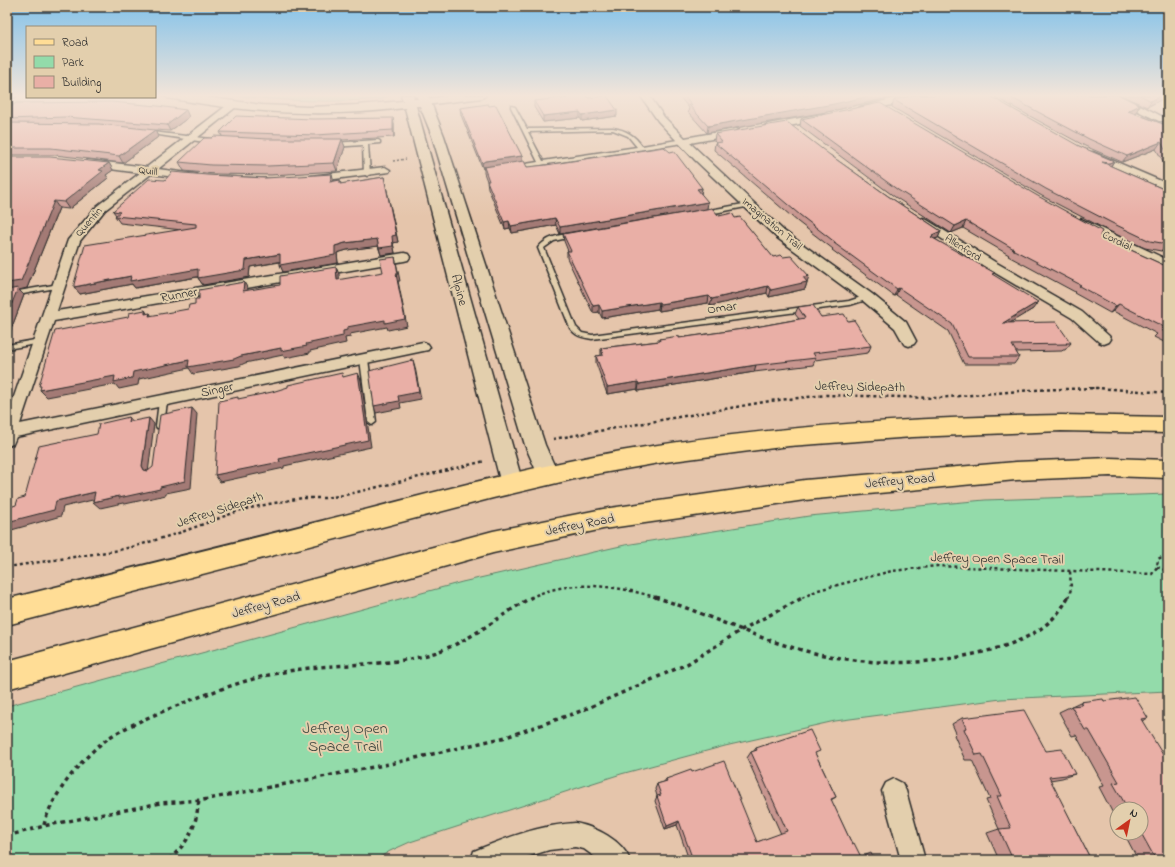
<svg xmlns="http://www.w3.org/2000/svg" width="1175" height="867" viewBox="0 0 1175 867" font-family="'Indie Flower',sans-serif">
  <rect width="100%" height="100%" fill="#e5c5ab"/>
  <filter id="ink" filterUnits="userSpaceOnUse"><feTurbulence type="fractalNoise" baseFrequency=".025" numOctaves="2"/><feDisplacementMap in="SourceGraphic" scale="8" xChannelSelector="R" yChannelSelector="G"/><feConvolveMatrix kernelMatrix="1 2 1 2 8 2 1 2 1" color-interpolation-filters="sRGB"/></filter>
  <g filter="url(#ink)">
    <g fill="#93dbaa" stroke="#5f836a">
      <path d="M230,95h159l-6,4c-52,4 -102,2 -153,-4z"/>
      <path d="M1168,494v197l-167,8 -166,22 -110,25 -104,28 -211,68 -20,9 -15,9h-368v-154l455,-124 163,-37 184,-29 176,-16z"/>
    </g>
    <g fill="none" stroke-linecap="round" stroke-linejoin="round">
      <defs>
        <g id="service">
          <path d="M511,106l4,1 12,22 86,-1c13,2 21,7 29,18l41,-7 3,2 -3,2 -168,26 -3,-2 1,-1 25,-4 -27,-55zM613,130l15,6 9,11 -94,14 -15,-29z"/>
          <path d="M144,131l67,8 3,2 -3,2 -65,-10h-2z"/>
          <path d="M378,140l2,1v2l-12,1 2,30 -3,2 -3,-2 -1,-29 -30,2 -3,-2 3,-2z"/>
          <path d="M749,203l3,2 -1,1 -47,9 -3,-2 3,-2z"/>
          <path d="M574,233l3,2 -1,1 -22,5 -10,7 32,79 6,6 10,2 257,-34 18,-6 3,2 -1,2 -19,6 -258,34c-11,-2 -15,-2 -22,-11l-32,-80c9,-12 22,-13 36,-15z"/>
          <path d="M59,284l2,1v2l-54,10v-4z"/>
          <path d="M40,339l4,2 -2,2 -35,6v-4z"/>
          <path d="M364,356l4,3 8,63 -4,3 -4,-3 -8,-63z"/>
          <path d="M163,398l4,3 -3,25 -1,2h-6l-1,-2 3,-25z"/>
        </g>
        <g id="minor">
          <path d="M456,95h30l-4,3 -57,7 -5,-3 5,-3z"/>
          <path d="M640,95h9l15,22 21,21 50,-9 4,1 1,2 -1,2 -49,9 94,88 88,63 34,28 10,19 -2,3 -5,2 -5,-2 -9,-16 -33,-28 -86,-63 -81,-77 -37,-39z"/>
          <path d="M908,95h17l-1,2 -61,15 -5,-3 2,-2z"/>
          <path d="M1104,95h13l23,10 27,14 -2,2h-6z"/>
          <path d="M233,102l5,3 -2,2 -78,62 38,5 1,2 -1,2 -4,1 -41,-5 -46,36 -25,31 -23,70 347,-58 4,1 2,3 -2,3 -4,1 -350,60 -34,103 403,-82 5,2 2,3 -2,3 -412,87 -3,7 -6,2v-29l61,-177 29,-34 43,-33 -52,-7 -5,-3 5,-3 59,7 83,-64z"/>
          <path d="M822,114l3,1 2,2 -2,2 -57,11 -5,-3 5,-3z"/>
          <path d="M1093,152l75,32v7l-79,-34 -1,-2 1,-2z"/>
          <path d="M385,167l5,3 -1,2 -78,10 -5,-3 5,-3z"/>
          <path d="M923,218l4,2 68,42 87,50 27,24 2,3 -2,3 -5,2 -5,-2 -27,-24 -85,-50 -68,-44 -2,-2 2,-2z"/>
          <path d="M1081,219l87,41v9l-91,-44 -2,-2 2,-2z"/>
          <path d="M894,779l8,4 4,8 19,69h-24l-19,-69 4,-8z"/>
          <path d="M575,823c21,4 47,17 55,37h-31l-15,-11 -9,-2 -26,3 -32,10h-46l3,-9c32,-13 66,-26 101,-28z"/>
        </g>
        <g id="tertiary">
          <path d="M7,95h9l-1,2 -8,2z"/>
          <path d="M163,95h28l71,10 47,2 48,-2 46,-4 -2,-6h12l1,4h4l-2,-4h12l16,41 101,309 14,31 -4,6 -7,3 -7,-3 -16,-37 -93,-309 -12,-30h-4l107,378 -3,6 -8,3 -8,-3 -3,-6 -96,-376c-85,10 -154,5 -237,-10z"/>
        </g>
        <g id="primary">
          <path d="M1061,415l107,2v16l-107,-2 -148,6 -124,9 -124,16 -74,13 -98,23 -486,127v-26c110,-27 220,-54 330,-82 94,-24 188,-49 284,-66 145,-25 293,-34 440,-36z"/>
          <path d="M1110,458l58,2v18l-58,-2 -94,4 -211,20 -202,29 -110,24 -486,136v-28l486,-130 110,-22 202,-29 211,-18z"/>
        </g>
      </defs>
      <use href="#service" stroke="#2b2b2b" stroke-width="3"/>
      <use href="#minor" stroke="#2b2b2b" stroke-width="3"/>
      <use href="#tertiary" stroke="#2b2b2b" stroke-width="3"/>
      <use href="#primary" stroke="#2b2b2b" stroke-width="3"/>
      <path stroke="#2b2b2b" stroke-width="1.5" stroke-dasharray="2 2" stroke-linecap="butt" d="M393,161l13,-2"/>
      <path stroke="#2b2b2b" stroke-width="2" stroke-dasharray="2.5 2.5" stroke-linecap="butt" d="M1091,388h9"/>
      <g stroke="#2b2b2b" stroke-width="2.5" stroke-dasharray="3 3" stroke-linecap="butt">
        <path d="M553,439l217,-38 56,-6 112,3 93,-8 66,-2 71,5"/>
        <path d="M7,567l107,-16 22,-5 46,-14 59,-22 28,-6 33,-6h23l20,-3 140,-34"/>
        <path d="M1157,567l11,4"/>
        <path d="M530,598c39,-20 89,-12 128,0"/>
        <path d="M802,598l16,-8 74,-19 45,-5 215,8 5,-7 1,-8 10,-5"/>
        <path d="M1068,598l3,-9 -1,-18"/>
      </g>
      <g stroke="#2b2b2b" stroke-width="3.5" stroke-dasharray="4 4" stroke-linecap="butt">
        <path d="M655,597c38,12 74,29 111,42 74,26 146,31 221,12 32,-8 66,-22 81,-54"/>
        <path d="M44,825c7,-30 41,-71 66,-88 21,-13 44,-22 66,-31 38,-15 78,-30 119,-36 43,-7 89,-3 132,-15 43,-12 68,-37 105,-58"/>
        <path d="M7,836l41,-11 113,-22 42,-3 191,-37 112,-26 75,-26 106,-47 56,-35 61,-32"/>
        <path d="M169,860c22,-22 26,-30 30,-60"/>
      </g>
      <use href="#service" fill="#e3cfad" fill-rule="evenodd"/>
      <use href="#minor" fill="#e3cfad" fill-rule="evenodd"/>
      <use href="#tertiary" fill="#e3cfad" fill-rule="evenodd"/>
      <use href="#primary" fill="#ffdd96" fill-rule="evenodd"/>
    </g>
    <g fill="#c8968f" stroke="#2b2b2b">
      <path d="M678,95h222l-68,16 -125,22 -19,-21 1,-4z"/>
      <path d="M991,95h129l20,10 -4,7 -2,1 29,11 5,1v45l-12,-21 -34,13 -37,-16z"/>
      <path d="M1121,95h47v1l-21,11z"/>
      <path d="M588,98l29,18 -35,5 -2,-3 -37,4 -9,-15v-6l27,-2z"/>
      <path d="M894,100l185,46 35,15 -3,5 57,25v56l-7,4 -16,-3 -38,-18 -65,-34 -150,-89z"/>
      <path d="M460,108l62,48v5l5,6 175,21 -1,6 6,15 12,7 16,2 38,39 34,25 -2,7 -36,8 -2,-4 -57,13 -2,-3 -49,8 -1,-2 -56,9 -3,-6 -6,1 -26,-55v-7h1l-4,-10 -1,-7 102,-18 -105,18 -4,-9 -44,8 -2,-5 -5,1 -17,-41 -1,-7 -3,-8v-4h-1l-22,-54z"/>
      <path d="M7,110l182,7 -19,14 -15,-1 3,7 -35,26 -68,-8h-48z"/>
      <path d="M801,119l299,117 68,31v77l-14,-7 3,-3 -44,-23 -3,2 -36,-20 1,-1 -67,-36 1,-1 -46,-27 -12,5 -56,-36 -95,-71z"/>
      <path d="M394,124v13l-52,3 3,7 -8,24 -66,4 -56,-1 -31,-3 -5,-9 33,-24 10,-2 -2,-4z"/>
      <path d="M715,134l115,21 58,41 53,35 -3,7 -3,1 58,36 40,34 -23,13 61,21 -6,7h-2l-1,1 -46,1 3,5 -5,7h-50l-16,-33 -52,-36 -2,1 -62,-46 1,-1 -35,-27 -84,-72 1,-7h1l-2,-2z"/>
      <path d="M7,157l102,6 4,7 -7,5 2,3 -39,31 -10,-1 -32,80 -8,2 5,5 -17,45z"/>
      <path d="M207,175l127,6 6,-1 1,4 43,-7 14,65 -5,1 2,10 -14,2 -3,-9 -31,4 -10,3 1,10 -55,9 -3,-10 -30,5 -1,10 -46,8 -5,-7v-1l-63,11 -3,-4 -52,10 102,-64 -62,-7 -5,-7 1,-1 -3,-4 52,-31z"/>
      <path d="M798,307l23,10 27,4 23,25 -3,7 -53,7 -2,5 -59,7 -116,19v-2l-31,5 -11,-31v-7h5v-8l58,-7v-2l20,-1 71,-10 49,-9 -4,-5z"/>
      <path d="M1104,701l44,17 -6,3 26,139h-30l-14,-27h17v-24h-24v12l-18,-34 5,-1 -28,-51 -4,1 -13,-24 21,-10z"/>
      <path d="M962,718l84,33 29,23 -13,4 -12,2 41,80h-92l-12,-27 12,-4 -13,-29 4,-1 -18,-39h-7l-11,-25 2,-2 -4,-9z"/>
      <path d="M756,748l60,7 20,42 -5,3 21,44 9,13 13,3h-185l-12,-35 -12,4 -10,-28 2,-5 -2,-7 2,-5 7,-2 2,-3 26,-7 65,70 24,-8 -34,-76 4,-6h2z"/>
    </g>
    <g fill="#a37a74" stroke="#2b2b2b">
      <path d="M874,95h26l-68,16 -125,22 1,-7z"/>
      <path d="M1162,95h6v1l-21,11 4,-6z"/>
      <path d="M1140,105l-4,7 -12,5 4,-6z"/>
      <path d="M186,110l3,7 -19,14 -3,-6z"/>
      <path d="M617,110v6l-35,5v-6z"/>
      <path d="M580,112v6l-37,4v-6z"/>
      <path d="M393,118l1,6v13l-1,-7z"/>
      <path d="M155,130l3,7 -35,26 -4,-7z"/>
      <path d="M342,139l3,8 -8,24 -3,-8z"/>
      <path d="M1161,142l-5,7 -34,13 5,-6z"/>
      <path d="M522,156v7l-38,4v2h-1l-1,-6 3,-2z"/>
      <path d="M1114,161l-4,6 -6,2 5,-6z"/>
      <path d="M109,163l4,7 -7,5 2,3 -39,31 -5,-7 35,-32z"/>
      <path d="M332,174l2,7 -4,1z"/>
      <path d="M384,177l14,65 -5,1 2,10 -14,2 -2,-7 13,-12z"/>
      <path d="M702,188l-1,6 -4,-5z"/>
      <path d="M54,201l5,7 -32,80 -8,2 5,5 -17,45v-57z"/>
      <path d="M708,202l-1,7 -147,25v-7z"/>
      <path d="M555,218l1,7 -44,8 -1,-7z"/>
      <path d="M509,221l1,7 -5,1 -1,-7z"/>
      <path d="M966,221l-3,7 -12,5 4,-7z"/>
      <path d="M941,231l-3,7 -7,2 1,-5z"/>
      <path d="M377,239l2,7 -32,4 -10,3 1,10 -55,9 -3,-7 55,-19 10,-3z"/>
      <path d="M1168,243v4l-7,4 6,-7z"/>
      <path d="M280,254l3,7 -33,6 -1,10 -46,8 -5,-7 48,-18z"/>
      <path d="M395,257l5,24h-2l9,45 -19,4 -1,-3 -37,7v3l-5,1 1,5 -36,8v2l-25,5 -2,-3 -38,8 -6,3 -46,8 -4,-6 -50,11 -1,6 -19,4 -4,-5 -68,13 -7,-7 149,-30 52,-4 40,-8 25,-4 37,-13 4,-4 49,-53z"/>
      <path d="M336,267l3,7 1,13 -3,-7z"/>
      <path d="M198,269l4,7 -67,12 -3,-4 -52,10 -6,-7 57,-11z"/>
      <path d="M809,276l-4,13 -36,8 2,-7 32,-13z"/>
      <path d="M244,282l4,7 -1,9 -4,-7z"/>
      <path d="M768,286l-1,7 -57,13 2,-7z"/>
      <path d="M899,288l-3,7 -2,1 3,-7z"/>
      <path d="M709,296l-1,7 -49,8 1,-7z"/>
      <path d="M659,302l-1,7 -56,9v-7z"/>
      <path d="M1038,302l-5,7 -35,21 5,-7z"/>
      <path d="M1119,304l-6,7 -3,2 6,-7z"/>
      <path d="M599,305v7l-6,1v-7z"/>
      <path d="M145,310l4,6 1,-3 4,7 -9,-6z"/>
      <path d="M413,360l2,7 6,32 -21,4 1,5 -25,5 -2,-7 24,-10z"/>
      <path d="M756,365l-2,7 -116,19 1,-7z"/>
      <path d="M358,373l3,7 10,67 -87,19v2l-64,14 -5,-7 64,-16z"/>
      <path d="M638,382v7l-31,5v-7z"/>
      <path d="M192,408l5,6 -6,74 -25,5v2l-41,9 -2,-1 -23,5 -7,-6 67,-15z"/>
      <path d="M129,417l6,7 -7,-2z"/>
      <path d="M149,418l5,6 -6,49 -4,-3 -2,-4z"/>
      <path d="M95,492l6,6 -38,9 -2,9 -53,15 -1,-1v-8l49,-21z"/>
      <path d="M679,821l-2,4 -12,4 2,-3z"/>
    </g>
    <g fill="#e9afa6" stroke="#2b2b2b">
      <path d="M684,95h190l-40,9 -126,22 -19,-21h3z"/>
      <path d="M914,95h74l91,51 35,15 -5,2 -7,-1 66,29v52l-1,1 -17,-3 -38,-18 -66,-34 -152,-89z"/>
      <path d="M1006,95h113l21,10 -12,6 35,13 5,1v30l-7,-13 -34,14 -38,-17z"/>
      <path d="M1140,95h22l-11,6z"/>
      <path d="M586,96l2,2 19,-2 10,14 -35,5 -2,-3 -37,4 -9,-15 26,-3 1,1z"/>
      <path d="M111,102l47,4 28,4 -19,15 -102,-8 -58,2v-9l9,-7z"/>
      <path d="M880,103l156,92 66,36 -2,5 68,31v66l-7,-3 3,-3 -45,-23 -3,2 -37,-20 2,-1 -69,-36h2l-48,-28 -11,5 -57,-36 -97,-71z"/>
      <path d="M488,104l1,2 7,-1 26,51 -37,5 -3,2 -22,-55z"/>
      <path d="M236,116l77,3 80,-1v12l-77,5 -96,-3z"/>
      <path d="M787,122l43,33 58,41 53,35 -9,4 1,1 -2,1 64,36 -3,1 46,28 -35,21 53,-1 15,21h-5l1,1 -55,1 7,12h-51l-16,-33 -53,-36 -2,1 -63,-46h2l-36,-28 -85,-72 7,-1 -7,-8z"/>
      <path d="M7,123l92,1 56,6 -36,26 -68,-8h-44z"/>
      <path d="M214,136l54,3h74l-8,24 -66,3 -57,-1 -32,-3 25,-24h8z"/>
      <path d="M664,147l6,5 4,-1 28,37 -5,1 11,13 -148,25 -5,-9 -44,8 -2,-5 -5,1 -17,-41h2l-5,-14 40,-6 3,6 19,-2z"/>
      <path d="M7,157h43l59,6 -10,7 4,1 -39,31 -10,-1 -33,80 -14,2z"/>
      <path d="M172,172l35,3 58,3 67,-4 -2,8 10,-2v4l44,-7 12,58 -4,1 1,10 -14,2 -2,-9 -32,4 -10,3v9l-55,10v-11l-34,6 -1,10 -47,8v-9l-68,12 1,-5 -57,11v-3l11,-39 111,-18v-3l-81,-8 5,-4 -7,-1 36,-32 16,1z"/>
      <path d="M712,208l7,8 13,-3 3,5 5,-1 33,40 8,-2 2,2 8,-1 18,20 -6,1 4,5 -36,8 -3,-4 -56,13 -3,-3 -49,8 -1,-2 -57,9 -3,-6 -6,1 -26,-55h4l-8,-17z"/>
      <path d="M395,257l3,17h-2l9,45 -20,4v-3l-38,7v3l-4,1v5l-37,8 1,2 -26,5v-3l-40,8 -7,3 -46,8 1,-7 -56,12 -1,6 -18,4 1,-6 -75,14 1,-4h-2l16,-55 73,-14 1,-4 16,-3v4l5,-1 -1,3 39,-7 1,-4 6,-1v-5h4v-9l45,-8 -1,9 37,-6v-9l56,-9 1,13 46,-8 -3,-13z"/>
      <path d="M18,288l-11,28v-26z"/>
      <path d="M813,305l8,12 23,-3 4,7 6,-1 17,26 -58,7 3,5 -60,7 -117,19 -1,-2 -31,5 -11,-31 7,-1 -2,-7 59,-7 -1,-2 20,-3v2l71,-10 55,-10 -7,-11z"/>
      <path d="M413,360l6,32 -21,4 1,5 -25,5 -5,-35z"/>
      <path d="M342,373l1,4 15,-4 10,67 -89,19 1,3 -65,13 4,-74 19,-4v2l34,-7 16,-5v-2z"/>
      <path d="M192,408l-7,73 -25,6v2l-41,9v-2l-26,6 2,-10 -39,9 -2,9 -47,12v-14l9,-3 2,-6 7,-2 14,-51 58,-12 2,-10 30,-7 -1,5 21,-4 -7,48 2,4 4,1 5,-4 7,-52z"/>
      <path d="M1135,697l13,21 -7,1 27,44v97h-12l-15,-27v-24h-13l-15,-26 6,-1 -30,-52h-4l-14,-24 11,-1 -2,-3 23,-3 1,2z"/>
      <path d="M1024,710l22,41 16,-2 13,25 -26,3 42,83h-78l-14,-31 12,-1 -14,-32h5l-20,-42 -6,1 -12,-26 2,-1 -4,-10z"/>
      <path d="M810,730l10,21 -5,2 21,44 -5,2 21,45 2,-1 7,14 10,-4 3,7h-181l-14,-39 -12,5 -10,-30 4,-1 -4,-11 10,-3 -1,-2 25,-9 1,2 32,-11 33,81 30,-11 -36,-79 6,-2 -1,-2z"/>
    </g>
  </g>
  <linearGradient id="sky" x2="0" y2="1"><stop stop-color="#83c2ea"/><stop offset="0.44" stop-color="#f3e5d9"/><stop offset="1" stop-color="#f3e5d9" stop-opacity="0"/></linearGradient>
  <rect width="1175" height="217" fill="url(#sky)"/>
  <g text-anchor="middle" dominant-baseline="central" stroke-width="4" stroke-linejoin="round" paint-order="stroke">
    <g font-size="11" fill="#2b2b2b" stroke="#e3cfad">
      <text transform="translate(148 171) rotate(7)">Quill</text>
      <text transform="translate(89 222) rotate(-49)">Quentin</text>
      <text transform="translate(772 224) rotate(40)">Imagination Trail</text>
      <text transform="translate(1117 241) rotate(26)">Cordial</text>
      <text transform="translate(963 248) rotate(32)">Allenford</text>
    </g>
    <g font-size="13" fill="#2b2b2b" stroke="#e3cfad">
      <text transform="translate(459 290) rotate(75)">Alpine</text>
      <text transform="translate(179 295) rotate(-10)">Runner</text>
      <text transform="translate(722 308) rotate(-8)">Omar</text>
      <text transform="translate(860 387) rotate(1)">Jeffrey Sidepath</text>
      <text transform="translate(217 390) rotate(-12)">Singer</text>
      <text transform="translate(900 481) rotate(-5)">Jeffrey Road</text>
      <text transform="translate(220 510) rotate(-18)">Jeffrey Sidepath</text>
      <text transform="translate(580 525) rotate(-11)">Jeffrey Road</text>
      <text transform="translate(997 559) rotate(1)">Jeffrey Open Space Trail</text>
      <text transform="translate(266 605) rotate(-15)">Jeffrey Road</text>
    </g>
    <g font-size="16" fill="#3b453e" stroke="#e3cfad">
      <text x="345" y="729">Jeffrey Open<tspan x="345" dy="18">Space Trail</tspan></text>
    </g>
  </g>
  <rect width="1175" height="867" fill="none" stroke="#e3cfad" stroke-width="24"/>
  <rect x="12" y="12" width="1151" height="843" fill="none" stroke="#2b2b2b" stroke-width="1.5" filter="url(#ink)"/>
  <rect x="26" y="26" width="130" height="72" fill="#e3cfad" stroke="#998d79"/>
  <rect x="34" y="39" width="20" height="6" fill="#ffdd96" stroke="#998d79"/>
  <text x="62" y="46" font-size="12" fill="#2b2b2b">Road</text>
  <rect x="34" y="56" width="20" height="12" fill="#93dbaa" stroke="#998d79"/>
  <text x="62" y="66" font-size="12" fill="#2b2b2b">Park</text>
  <rect x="34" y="76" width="20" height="12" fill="#e9afa6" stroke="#998d79"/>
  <text x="62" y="86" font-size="12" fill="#2b2b2b">Building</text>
  <g transform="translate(1129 821) rotate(33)"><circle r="19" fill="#e3cfad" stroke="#998d79"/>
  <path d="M0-3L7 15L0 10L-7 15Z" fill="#c8321e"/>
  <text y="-6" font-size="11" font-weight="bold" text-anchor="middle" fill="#2b2b2b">N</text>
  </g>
</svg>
